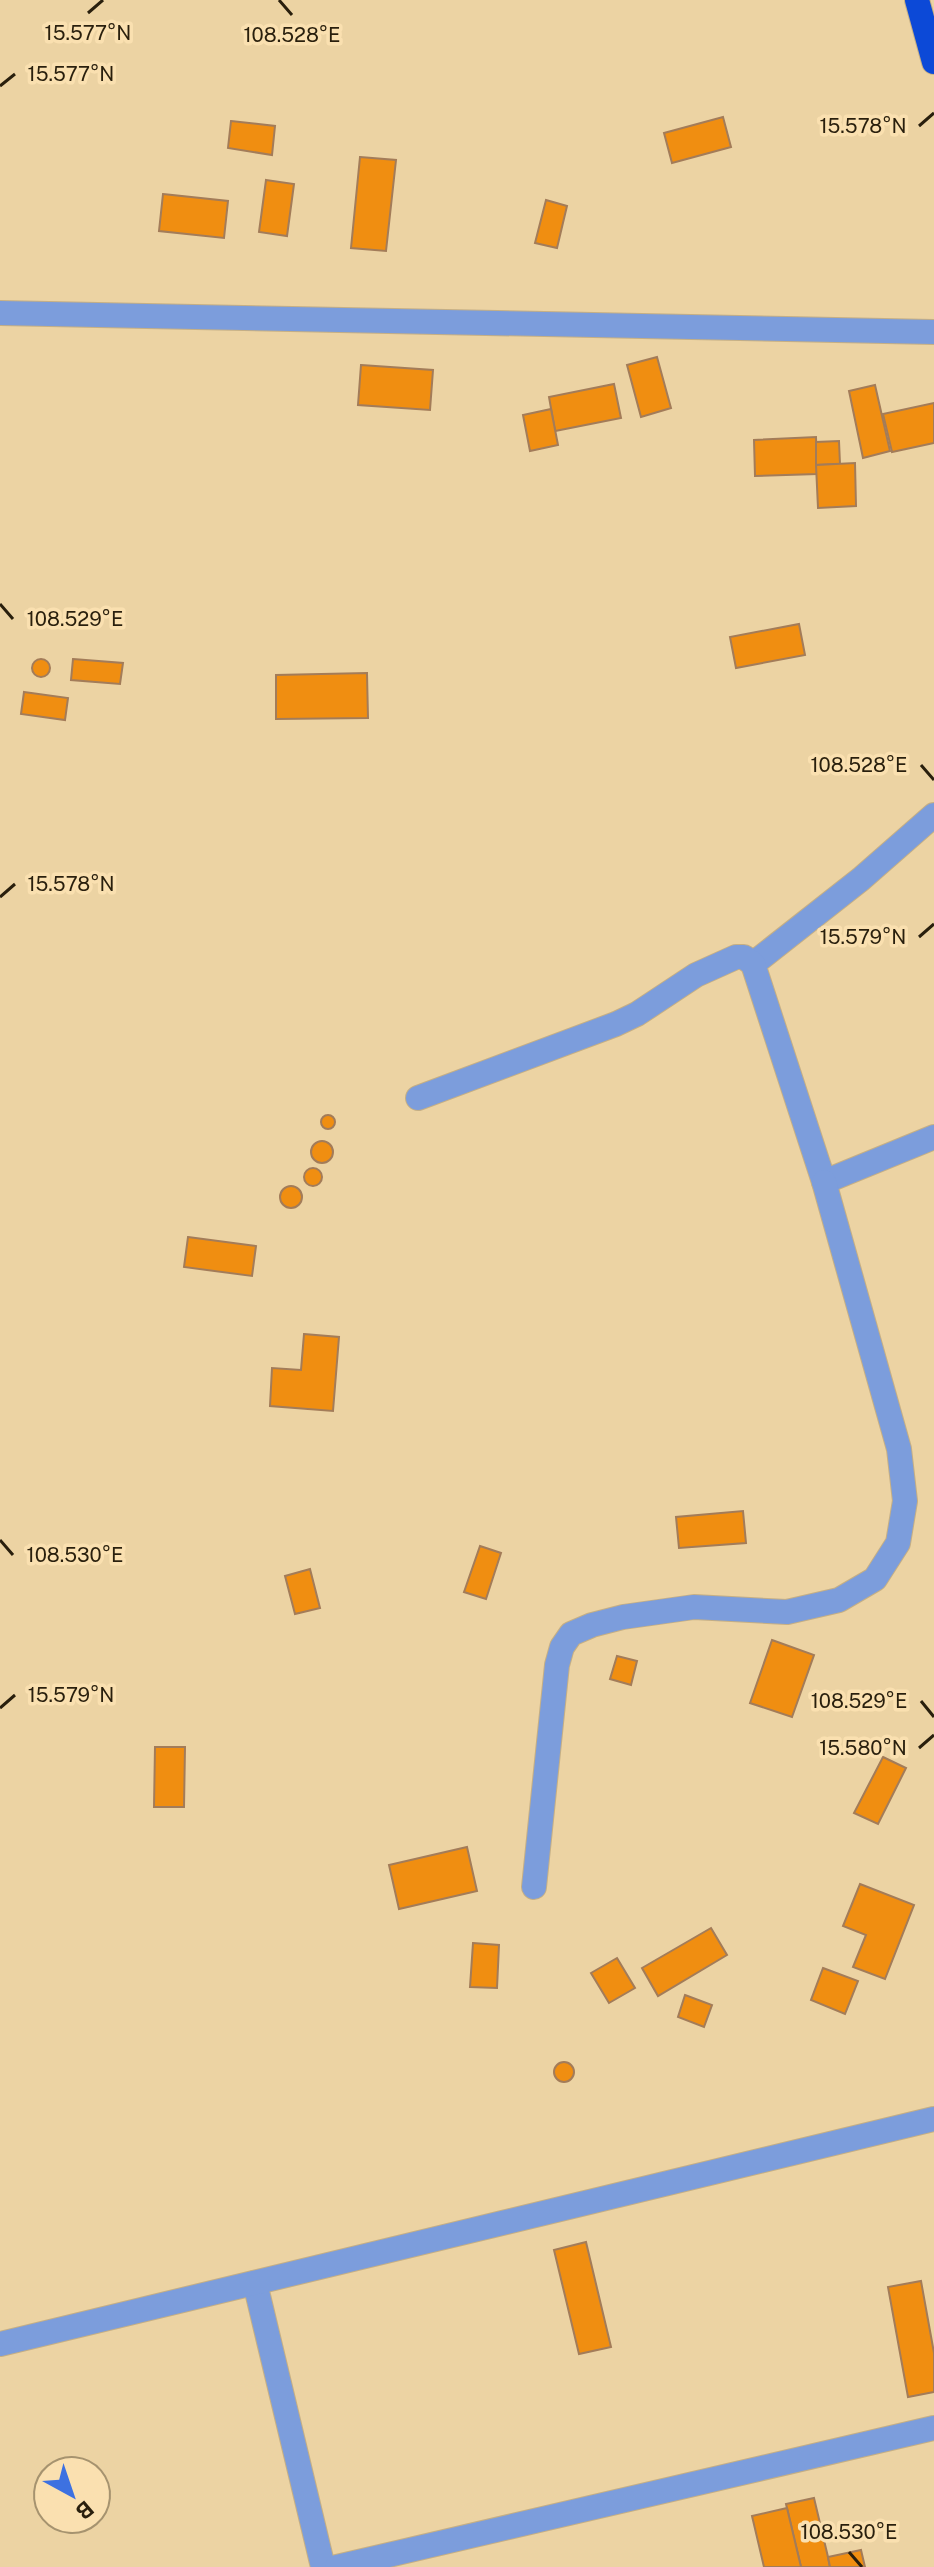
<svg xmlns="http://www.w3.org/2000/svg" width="934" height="2567" viewBox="0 0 934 2567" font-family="'Public Sans',sans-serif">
  <rect width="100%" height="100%" fill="#ecd3a3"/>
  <g fill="#f08e11" stroke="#a37c59" stroke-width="2">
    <path d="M723,117l8,30 -59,16 -8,-30z"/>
    <path d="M231,121l44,5 -3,29 -44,-7z"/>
    <path d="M360,157l36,3 -10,91 -35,-3z"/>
    <path d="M266,180l28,4 -7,52 -28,-4z"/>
    <path d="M163,194l65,7 -4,37 -65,-7z"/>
    <path d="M546,200l21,6 -10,42 -22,-5z"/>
    <path d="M657,357l14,51 -30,9 -14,-52z"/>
    <path d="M361,365l72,5 -3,40 -72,-5z"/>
    <path d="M614,384l7,34 -66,13 -6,-34z"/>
    <path d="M875,385l15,66 -27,7 -14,-67z"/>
    <path d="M934,403v40l-42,9 -9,-38z"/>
    <path d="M551,409l7,36 -28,6 -7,-36z"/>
    <path d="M816,437l1,37 -62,2 -1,-36z"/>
    <path d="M839,441l1,23 -24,1v-23z"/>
    <path d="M855,463l1,43 -38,2 -2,-43z"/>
    <path d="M799,624l6,31 -69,13 -6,-31z"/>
    <path d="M73,659l50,4 -3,21 -49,-4z"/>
    <circle cx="41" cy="668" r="9"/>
    <path d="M367,673l1,45 -92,1v-44z"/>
    <path d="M24,692l44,6 -3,22 -44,-6z"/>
    <circle cx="328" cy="1122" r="7"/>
    <circle cx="322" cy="1152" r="11"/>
    <circle cx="313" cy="1177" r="9"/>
    <circle cx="291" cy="1197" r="11"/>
    <path d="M188,1237l68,9 -4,30 -68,-9z"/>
    <path d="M304,1334l35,3 -6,74 -63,-5 2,-38 29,2z"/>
    <path d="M743,1511l3,32 -67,5 -3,-31z"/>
    <path d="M480,1546l21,7 -15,46 -22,-7z"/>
    <path d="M310,1569l10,39 -25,6 -10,-38z"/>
    <path d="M772,1640l42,15 -22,62 -42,-14z"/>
    <path d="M617,1656l20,5 -6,24 -21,-6z"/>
    <path d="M155,1747h30l-1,60h-30z"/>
    <path d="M883,1757l23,11 -28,56 -24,-11z"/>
    <path d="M467,1847l10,44 -78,18 -10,-44z"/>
    <path d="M860,1884l54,21 -29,74 -32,-12 13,-32 -23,-9z"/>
    <path d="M711,1928l16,27 -69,41 -16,-28z"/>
    <path d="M473,1943l26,2 -2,43 -27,-1z"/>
    <path d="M617,1958l18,30 -26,15 -18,-30z"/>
    <path d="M823,1968l35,13 -13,33 -34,-14z"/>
    <path d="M685,1995l27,10 -8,22 -26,-10z"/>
    <circle cx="564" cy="2072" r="10"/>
    <path d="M586,2242l25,105 -32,7 -25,-104z"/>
    <path d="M921,2281l13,72v39l-26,5 -20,-110z"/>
    <path d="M814,2498l14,59 2,10h-29l-15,-63z"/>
    <path d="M787,2508l14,59h-37l-12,-51z"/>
    <path d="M861,2550l4,17h-35l-2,-10z"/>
  </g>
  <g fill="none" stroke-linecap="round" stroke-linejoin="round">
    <defs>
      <g id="minor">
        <path d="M0,313l934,19"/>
        <path d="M753,964l108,-85 73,-64"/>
        <path d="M418,1098l198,-74 21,-10 59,-39 40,-18h8l9,7 71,218 110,-45"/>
        <path d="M534,1887l23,-222 5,-18 9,-13 21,-9 31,-8 71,-10 93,5 52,-12 36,-21 23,-36 7,-42 -6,-52 -75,-267"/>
        <path d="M255,2283l68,284"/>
        <path d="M0,2344l934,-225"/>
        <path d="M337,2567l597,-139"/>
      </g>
      <path id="highway" d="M917,0l17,62"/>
    </defs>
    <use href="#minor" stroke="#c5af85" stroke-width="26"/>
    <use href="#highway" stroke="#c5af85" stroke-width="26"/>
    <use href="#minor" stroke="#7c9ddc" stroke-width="24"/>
    <use href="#highway" stroke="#0c49d7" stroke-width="24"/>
  </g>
  <path fill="none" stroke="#291f0d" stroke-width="3" d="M279,0l13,15M88,13l15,-13M0,86l15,-12M919,126l15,-13M0,604l13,15M921,765l13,15M0,897l15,-13M919,937l15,-13M0,1540l13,15M921,1701l13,16M0,1708l15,-13M919,1748l15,-13M849,2552l13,15"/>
  <g font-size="20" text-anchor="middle" fill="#291f0d" stroke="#fae0b0" stroke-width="7" stroke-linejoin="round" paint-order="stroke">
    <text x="88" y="40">15.577°N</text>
    <text x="292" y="42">108.528°E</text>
    <text x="71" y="81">15.577°N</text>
    <text x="863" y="133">15.578°N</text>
    <text x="75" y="626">108.529°E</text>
    <text x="859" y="772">108.528°E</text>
    <text x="71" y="891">15.578°N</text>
    <text x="863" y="944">15.579°N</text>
    <text x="75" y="1562">108.530°E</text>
    <text x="71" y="1702">15.579°N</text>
    <text x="859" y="1708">108.529°E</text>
    <text x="863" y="1755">15.580°N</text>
    <text x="849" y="2539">108.530°E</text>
  </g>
  <g transform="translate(72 2495) rotate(140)"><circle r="38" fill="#fae0b0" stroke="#a6936f" stroke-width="2"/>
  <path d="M0-6L14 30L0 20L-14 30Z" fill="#3d71e1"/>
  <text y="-12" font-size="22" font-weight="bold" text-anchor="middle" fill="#291f0d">B</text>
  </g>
</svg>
